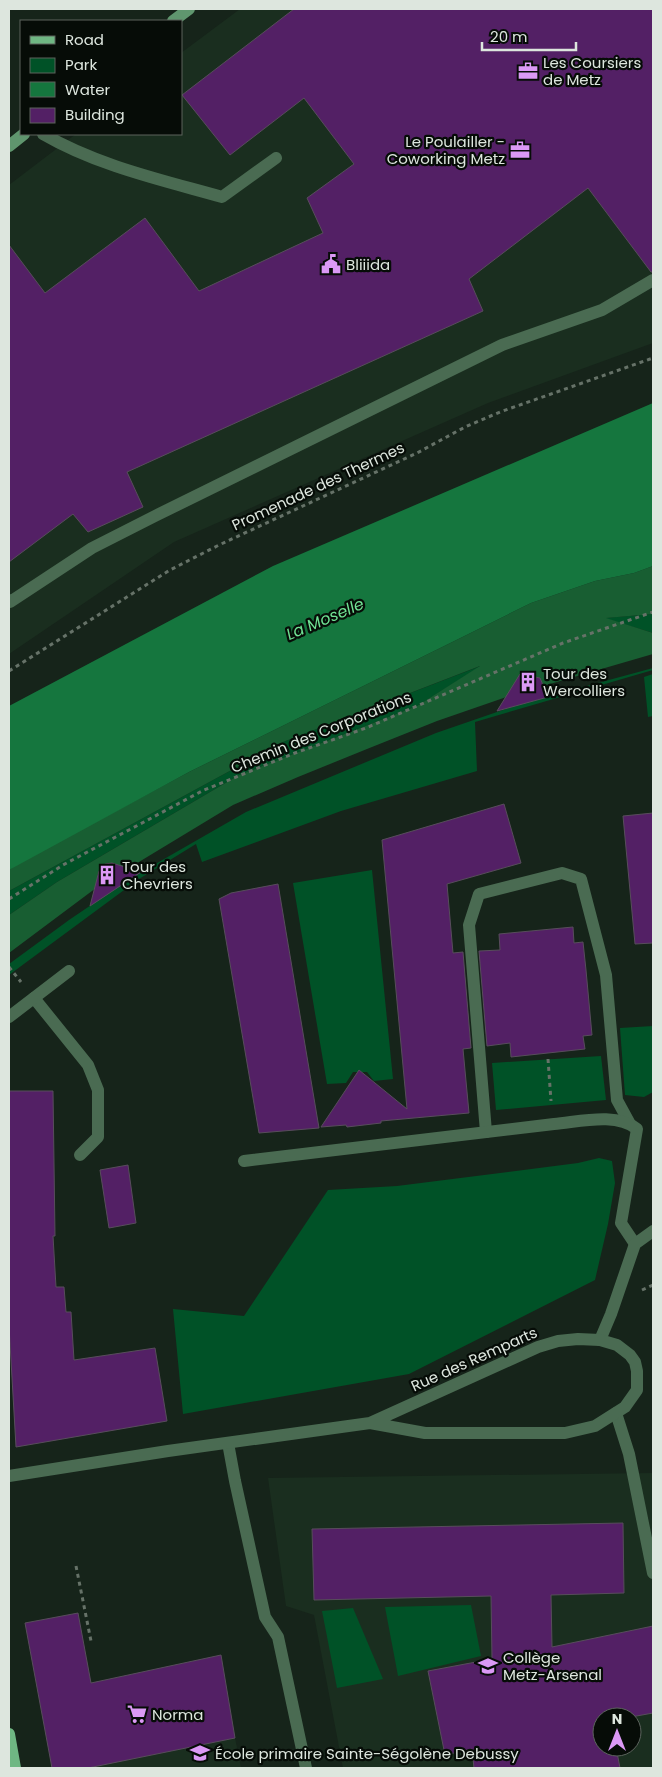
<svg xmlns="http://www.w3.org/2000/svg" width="662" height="1777" viewBox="0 0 662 1777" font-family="Poppins,sans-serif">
  <rect width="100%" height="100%" fill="#16241a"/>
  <g fill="#1a2e1f" fill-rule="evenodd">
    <path d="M240,9h413v334l-165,60 -314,139 -165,112v-469l67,-51h105v-81z"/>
    <path d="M652,1473l1,295h-310l-29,-153 -28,-9 -18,-128zM602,1717h30v30h-30z"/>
    <path d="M235,1738l6,30h-153z"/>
  </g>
  <g fill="#005227">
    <path d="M653,614v19l-49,-15z"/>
    <path d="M483,665l-66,41 -178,69 -182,107 -48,33v-24l274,-149z"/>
    <path d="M653,668v2l-178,52 2,49 -136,40 -139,51 -6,-18 -57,35 -130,96v-11l60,-44 62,-42 115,-66 190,-79 81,-28z"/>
    <path d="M653,674v42l-5,1 -4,-40z"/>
    <path d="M372,870l21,209 -19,2 -7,-9h-14l-7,11 -19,1 -34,-201z"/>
    <path d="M653,1026v66l-9,5 -19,-2 -5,-67z"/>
    <path d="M601,1056l5,44 -110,10 -4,-47z"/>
    <path d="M599,1158l13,3 3,22 -7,41 -13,56 -186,94 -226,40 -10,-105 71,7 84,-126 69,-4 181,-23z"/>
    <path d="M471,1605l10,51 -83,20 -13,-69z"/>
    <path d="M353,1608l30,71 -46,9 -15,-77z"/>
  </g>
  <path fill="#185e32" d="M653,566v48l-47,4 47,15v21l-110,32 -3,-8 -15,-3 -6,2 -7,18 -75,26 -70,28 -69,28 -65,28 -109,66 -10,-8 -9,1c-8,6 -9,12 -5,21l-91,68v-38l48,-33 182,-107 178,-69 63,-40 -197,76 -274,149v-21l8,-6 172,-92 342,-169 64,-22 39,-8z"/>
  <path fill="#15763e" d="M653,403v163l-19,7 -39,8 -64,22 -342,169 -180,98v-164l264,-140z"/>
  <g fill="#532065" stroke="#584d5c">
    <path d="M294,9h359v263h-2l-63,-84 -119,91 14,32 -356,161 16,35 -55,25 -15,-18 -64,48v-317l36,48 100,-75 54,73 124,-58 -16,-35 47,-34 -50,-66 -74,57 -48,-60z"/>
    <path d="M520,674l20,4 8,19 -51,14z"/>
    <path d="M504,804l17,59 -74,21 6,69 10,-1 8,96 -8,1 6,64 -88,8v2l-34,4 -1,-2 -25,2 38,-57 48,39 -25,-269z"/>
    <path d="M653,813v130l-18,1 -12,-128z"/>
    <path d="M112,863l29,9 -51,34 9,-35 6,-7z"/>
    <path d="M278,884l41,244 -60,5 -40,-234 12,-6z"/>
    <path d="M573,927l1,16 9,-1 3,28 6,65 -9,1 2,13 -74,8 -1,-14 -23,3 -8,-95 21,-1 -1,-16z"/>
    <path d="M9,1091h44l2,145h-2l3,51h8l2,25h5l3,48 81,-12 12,73 -151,26 -7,-121z"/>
    <path d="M128,1165l8,58 -27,5 -9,-58z"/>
    <path d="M623,1523l1,70 -73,2 1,52 101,-21v87l-22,4h-29v30h14l4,21h-146l-2,-19 -27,6 -17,-84 64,-12 -1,-63 -177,4 -2,-71z"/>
    <path d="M78,1613l13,70 130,-28 14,83 -147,30h-36l-27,-145z"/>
  </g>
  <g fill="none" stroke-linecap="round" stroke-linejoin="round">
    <g stroke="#667268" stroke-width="3" stroke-dasharray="4 4" stroke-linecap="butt">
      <path d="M9,671l161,-101 49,-25 198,-92 48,-26 35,-15 153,-54"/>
      <path d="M9,899l54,-34 141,-75 91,-37 71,-25 197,-85 90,-31"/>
      <path d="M9,967l12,15"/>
      <path d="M548,1059l3,42"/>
      <path d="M642,1290l11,-5"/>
      <path d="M76,1566l15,75"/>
    </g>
    <g stroke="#4a6b52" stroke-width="12">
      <path d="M43,134c55,32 119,46 179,63l54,-39"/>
      <path d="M9,600l1,2 82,-54 63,-32 347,-171 100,-35 51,-30"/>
      <path d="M34,998l54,67 10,25v47l-18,18"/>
      <path d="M486,1132l-17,-207 10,-31 83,-21 19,6 25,96 11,125 12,22"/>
      <path d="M244,1161l310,-37c25,-2 62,-12 83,5l-16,94 14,21"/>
      <path d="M600,1340l11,-26 24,-70 18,-13"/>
      <path d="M616,1413l13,41 24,119"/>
    </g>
    <g stroke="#4a6b52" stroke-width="12">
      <path d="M9,1017l60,-46"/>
      <path d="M228,1443l7,38 30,136 13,20 28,131"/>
      <path d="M9,1476l159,-25 202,-28 168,-76 20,-6 20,-2 22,1 17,5 13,10 5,7 2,9v19l-12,17 -30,19 -30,7h-140l-55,-10"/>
    </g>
    <g stroke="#5f966e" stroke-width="12">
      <path d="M173,21l16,-12"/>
      <path d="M9,146l15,-12"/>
    </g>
    <path stroke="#6fb783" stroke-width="12" d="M9,1734l6,34"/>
  </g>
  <defs>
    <symbol id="office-bare" viewBox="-9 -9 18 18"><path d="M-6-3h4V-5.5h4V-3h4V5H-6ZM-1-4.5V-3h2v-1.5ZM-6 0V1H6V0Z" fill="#db99f5" stroke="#060c07" stroke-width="2.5" paint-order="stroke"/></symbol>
    <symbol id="civic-bare" viewBox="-9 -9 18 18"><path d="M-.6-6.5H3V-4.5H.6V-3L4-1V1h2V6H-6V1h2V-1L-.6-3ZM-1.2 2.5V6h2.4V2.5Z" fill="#db99f5" stroke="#060c07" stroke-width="2.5" paint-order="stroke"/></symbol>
    <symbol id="building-bare" viewBox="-9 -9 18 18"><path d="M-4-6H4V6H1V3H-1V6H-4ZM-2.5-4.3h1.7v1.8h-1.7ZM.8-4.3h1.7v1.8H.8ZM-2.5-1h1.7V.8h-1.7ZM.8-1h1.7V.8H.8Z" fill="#db99f5" stroke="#060c07" stroke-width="2.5" paint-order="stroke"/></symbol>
    <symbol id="school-bare" viewBox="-9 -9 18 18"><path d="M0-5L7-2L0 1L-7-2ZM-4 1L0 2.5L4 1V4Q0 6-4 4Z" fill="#db99f5" stroke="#060c07" stroke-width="2.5" paint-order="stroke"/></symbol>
    <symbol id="supermarket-bare" viewBox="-9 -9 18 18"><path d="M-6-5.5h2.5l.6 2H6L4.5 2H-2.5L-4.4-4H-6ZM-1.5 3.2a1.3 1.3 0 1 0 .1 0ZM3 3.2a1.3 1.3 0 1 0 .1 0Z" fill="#db99f5" stroke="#060c07" stroke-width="2.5" paint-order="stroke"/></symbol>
  </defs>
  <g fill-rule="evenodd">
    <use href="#office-bare" x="514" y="57" width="28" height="28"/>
    <use href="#office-bare" x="506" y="136" width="28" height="28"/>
    <use href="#civic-bare" x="317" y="250" width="28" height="28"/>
    <use href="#building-bare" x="514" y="668" width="28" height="28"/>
    <use href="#building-bare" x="93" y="861" width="28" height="28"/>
    <use href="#school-bare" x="474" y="1652" width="28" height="28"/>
    <use href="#supermarket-bare" x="123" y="1700" width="28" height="28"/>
    <use href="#school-bare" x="186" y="1739" width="28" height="28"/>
  </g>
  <g text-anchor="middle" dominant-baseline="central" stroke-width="4.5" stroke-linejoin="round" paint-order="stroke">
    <g font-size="15" fill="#dde6de" stroke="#060c07" text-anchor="start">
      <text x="543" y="62">Les Coursiers<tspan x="543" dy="17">de Metz</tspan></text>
      <text x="505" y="141" text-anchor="end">Le Poulailler -<tspan x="505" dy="17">Coworking Metz</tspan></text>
      <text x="346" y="264">Bliiida</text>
      <text x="543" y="673">Tour des<tspan x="543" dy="17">Wercolliers</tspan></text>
      <text x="122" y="866">Tour des<tspan x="122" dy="17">Chevriers</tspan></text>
      <text x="503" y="1657">Collège<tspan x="503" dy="17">Metz-Arsenal</tspan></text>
      <text x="152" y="1714">Norma</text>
      <text x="215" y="1753">École primaire Sainte-Ségolène Debussy</text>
    </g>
    <g font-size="15" fill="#dde6de" stroke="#060c07">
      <text transform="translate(318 486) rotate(-25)">Promenade des Thermes</text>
      <text transform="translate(321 732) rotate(-22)">Chemin des Corporations</text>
      <text transform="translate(474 1359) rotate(-24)">Rue des Remparts</text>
    </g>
    <g font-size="16" font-style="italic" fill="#70e294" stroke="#060c07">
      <text transform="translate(325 619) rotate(-23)">La Moselle</text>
    </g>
  </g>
  <rect width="662" height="1777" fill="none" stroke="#dde6de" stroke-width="20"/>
  <rect x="20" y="20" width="162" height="115" fill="#060c07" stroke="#5c635d"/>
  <rect x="30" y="36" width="25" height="8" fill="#6fb783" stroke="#5c635d"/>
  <text x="65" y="45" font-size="15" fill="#dde6de">Road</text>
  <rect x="30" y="58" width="25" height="15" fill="#005227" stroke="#5c635d"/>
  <text x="65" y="70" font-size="15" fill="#dde6de">Park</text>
  <rect x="30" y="82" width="25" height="15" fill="#15763e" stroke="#5c635d"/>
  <text x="65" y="95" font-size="15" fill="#dde6de">Water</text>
  <rect x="30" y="108" width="25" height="15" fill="#532065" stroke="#5c635d"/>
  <text x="65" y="120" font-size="15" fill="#dde6de">Building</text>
  <g transform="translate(617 1732)"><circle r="24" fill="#060c07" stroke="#5c635d"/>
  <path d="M0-4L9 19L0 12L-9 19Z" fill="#db99f5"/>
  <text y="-8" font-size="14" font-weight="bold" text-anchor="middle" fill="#dde6de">N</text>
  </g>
  <path d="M482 42v8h94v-8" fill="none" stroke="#dde6de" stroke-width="2.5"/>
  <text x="490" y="42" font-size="15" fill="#dde6de" stroke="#060c07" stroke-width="4" paint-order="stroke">20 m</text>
</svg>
